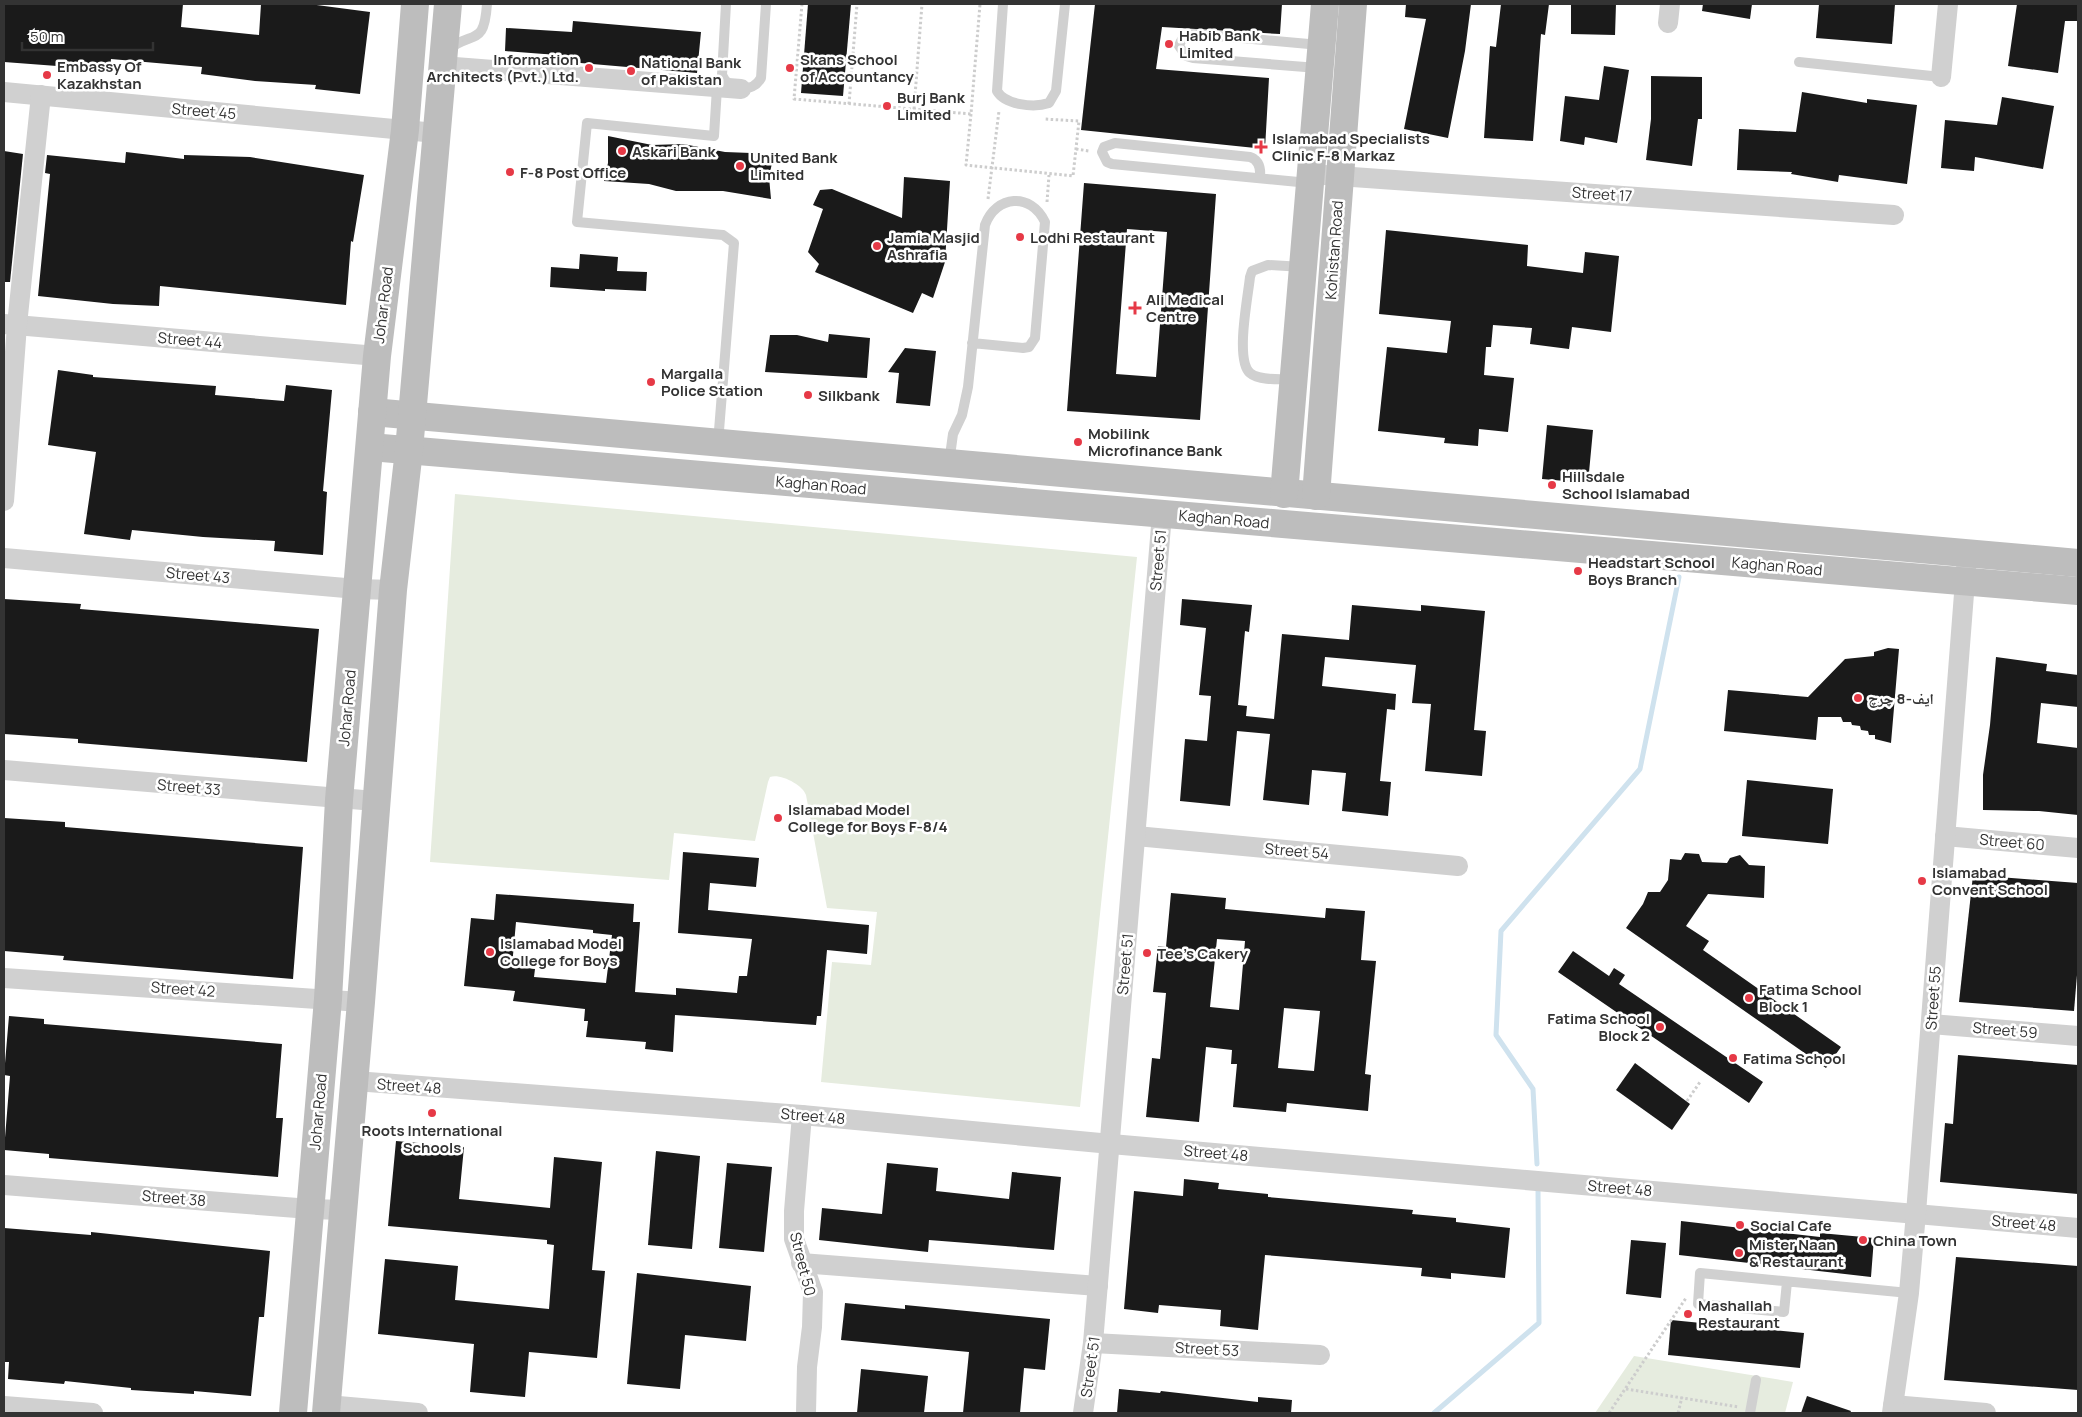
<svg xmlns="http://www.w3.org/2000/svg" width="2082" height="1417" viewBox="0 0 2082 1417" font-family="Manrope,'Noto Naskh Arabic',sans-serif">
  <rect width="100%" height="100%" fill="#fff"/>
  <g fill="#e6ecdf">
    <path d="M455,494l682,63 -57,550 -259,-25 11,-120 39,3 6,-53 -50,-4 -21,-113c-3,-10 -26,-22 -36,-18l-2,5 -13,59 -81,-8 -5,47 -239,-18z"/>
    <path d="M1634,1356l159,26 -8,31h-190z"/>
  </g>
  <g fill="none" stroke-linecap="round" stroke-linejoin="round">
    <g stroke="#cfe2ee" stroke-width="5">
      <path d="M1537,1164l-4,-75 -37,-54 5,-104 139,-162 39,-192"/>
      <path d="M1434,1413l105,-90 -1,-135"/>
    </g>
  </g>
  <g fill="#1a1a1a" fill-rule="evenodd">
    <path d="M4,4h179l-2,23 78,8 2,-31h48l61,8 -10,82 -45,-5 1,-4 -61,-4 -54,-7 1,-7 -91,-8 -1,11 -106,-8z"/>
    <path d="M808,4h43l-8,92 -42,-3z"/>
    <path d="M1095,4h187l-2,30 -118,-7 -6,42 113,9 -4,71 -184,-19z"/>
    <path d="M1406,4h65l-6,47 -17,87 -44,-9 22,-110 -21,-2z"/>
    <path d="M1501,4h48l-4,31 -4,-1 -8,107 -49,-3 6,-92 6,1z"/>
    <path d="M1571,4h45l-1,31 -44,-1z"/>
    <path d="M1703,4h49l-2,15 -48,-8z"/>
    <path d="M1819,4h76l-3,40 -76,-6z"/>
    <path d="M2017,4h61v17h-13l-7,52 -50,-7z"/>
    <path d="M573,21l128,11 -4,41 -128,-11 1,-6 -65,-5 1,-23 66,4z"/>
    <path d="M1604,66l25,4 -12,73 -32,-6 -1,8 -24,-4 5,-45 34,4z"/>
    <path d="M1651,76l51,1v42h-4l-6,47 -46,-6 5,-41z"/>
    <path d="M1802,92l65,11v-4l50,6 -10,79 -68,-9 -1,7 -47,-8 1,-2 -55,-2 2,-41 57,3z"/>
    <path d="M2002,97l52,9 -11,63 -68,-12 -1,14 -33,-3 4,-48 52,5z"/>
    <path d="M608,136l44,9 31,-1 42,8 49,2 -5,23 2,22 -48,-8h-47l-27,-7 -45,-3 4,-18z"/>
    <path d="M4,151l19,3 -13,128h-6z"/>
    <path d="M126,152l58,7v-4l66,2 114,18 -11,67 -2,-1 -5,64 -186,-19 -1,20 -46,-2 -75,-8 12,-122 -5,-1 2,-18 78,8z"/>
    <path d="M904,177l46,4 -5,81 -12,36 -11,-5 -9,20 -98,-41 4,-8 -11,-12 15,-43 -10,-4 7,-15 12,-1 70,29z"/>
    <path d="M1084,183l132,11 -16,226 -133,-9zM1127,229l40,3 -11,145 -40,-3z"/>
    <path d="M1386,230l142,15 -1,21 56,7 2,-21 34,4 -8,76 -39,-5 -3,22 -39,-5 2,-16 -39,-3 -2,22h-5l-2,28 30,3 -6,54 -29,-3 -1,17 -34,-3 1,-5 -67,-7 9,-84 60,6 4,-32 -72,-7z"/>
    <path d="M580,254l38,3 -1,14 30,1 -1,19 -41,-2v2l-55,-4 1,-20 28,2z"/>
    <path d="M829,334l41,4 -3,40 -102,-6 5,-37h27l31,7z"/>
    <path d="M905,348l31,3 -6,55 -34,-3 3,-30 -11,-1z"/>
    <path d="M58,370l35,5v2l123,9 -1,9 69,6 2,-16 46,5 -9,101 4,1 -4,63 -49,-4 1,-10 -72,-4 -71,-7 -2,10 -46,-6 12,-82 -48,-7z"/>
    <path d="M1547,425l46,5 -5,53 -46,-4z"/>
    <path d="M4,599l77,5 -1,5 239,20 -12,133 -229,-19v-4l-74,-5z"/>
    <path d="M1182,599l70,6 -3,27 -4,-1 -7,74 9,1 -1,10 28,3 8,-85 67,6 3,-35 69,6v-6l64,6 -11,119 12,1 -4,45 -57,-5 6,-67 -19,-1 4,-38 -91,-8 -3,29 74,8 -1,16 -8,-1 -7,72 11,1 -3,34 -46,-5 4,-38 -34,-3 -3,35 -46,-5 7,-66 -33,-3 -7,75 -50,-5 5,-62 22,2 4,-45 -12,-1 7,-67 -26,-3z"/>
    <path d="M1888,648l11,1 -8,94 -16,-4v-4h-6l-1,-4 -7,-1 -1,-4 -8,-1 -1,-3h-8l-2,-5h-23l-2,23 -92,-9 4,-41 80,7 37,-38 29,-3v-4z"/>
    <path d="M1996,657l51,7 -1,7 32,4v32l-37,-4 -4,40 41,5v67l-39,-4 -56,-1v-35l7,-50z"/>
    <path d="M1747,780l86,9 -5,55 -86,-8z"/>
    <path d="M4,818l61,4v5l238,20 -10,132 -230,-19 1,-4 -60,-5z"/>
    <path d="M683,852l76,6 -3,29 -46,-4 -2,27 161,15 -2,29 -40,-4 -6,66h-4l-1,9 -141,-10 -2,37 -28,-3 1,-7 -60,-5 2,-16h-4l1,-12 -72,-8 2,-10 -51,-5 7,-68 23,2 2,-26 138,10 -1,18h7l-5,70 41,3v-7l61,5 2,-17h8l5,-37 -74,-6zM516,922l77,8v3l19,2 -6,48 -72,-6 1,-8 -23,-3z"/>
    <path d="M1685,853l14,1 3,8 25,1 3,-5 10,-3 9,10 16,1 -1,32 -56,-4 -22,32 23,15 -6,9 138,97 -15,21 -200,-140 17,-24 5,-12h12l8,-12 2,-21 11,1z"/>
    <path d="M1973,875l105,8v80l-4,48 -115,-9z"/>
    <path d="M1171,893l55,5 -1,11 100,9 1,-10 39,3 -4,49 15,1 -11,113 6,1 -3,36 -81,-8 -1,9 -53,-5 4,-43h-6l1,-14 -26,-3 -7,75 -53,-5 6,-59 8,1 6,-66 -13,-1 5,-46 8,1zM1217,939l28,2 -6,69 -29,-3zM1284,1008l36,3 -6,60 -36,-3z"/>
    <path d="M1573,951l36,25 5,-8 11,7 -6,9 144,98 -14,21 -191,-131z"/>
    <path d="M9,1016l35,3v5l238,20 -6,74h7l-5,59 -229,-19v-4l-45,-4 6,-74 -6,-1z"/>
    <path d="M1958,1055l120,10v129l-138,-12 5,-59 8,1z"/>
    <path d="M1635,1063l55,41 -18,26 -56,-40z"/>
    <path d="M396,1141l68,6 -5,52 91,9 4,-51 48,5 -10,108 13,1 -8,87 -68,-6 -4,45 -55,-5 4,-48 -96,-10 7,-75 73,7 -3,34 94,9 5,-64 -7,-1v-4l-159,-14z"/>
    <path d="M656,1151l44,5 -8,93 -44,-4z"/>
    <path d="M727,1163l45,4 -8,85 -45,-4z"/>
    <path d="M887,1163l51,5 -2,23 73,8 3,-27 49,5 -7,73 -125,-10 -1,12 -109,-12 3,-32 60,6z"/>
    <path d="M1184,1179l35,4 -1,6 50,5v3l145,13 -1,4 44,4v4l54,6 -5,50 -54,-5v6l-30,-3 1,-8 -157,-13 -7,75 -38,-4 1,-16 -62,-5 -1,8 -34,-4 10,-118 49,5z"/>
    <path d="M1681,1221l139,16v-4l54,5 -3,39 -192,-22z"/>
    <path d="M4,1228l87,7v-3l179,19 -6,66h-5l-8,79 -57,-5v3l-63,-4v-2l-66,-7 -1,3 -56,-5 1,-17h-5z"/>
    <path d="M1631,1240l35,3 -5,55 -35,-4z"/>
    <path d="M1956,1257l122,9v124l-134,-10z"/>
    <path d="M637,1273l114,13 -5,55 -61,-6 -5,54 -53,-5z"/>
    <path d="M845,1303l60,6v-4l145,14 -5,51 -21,-2 -4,45h-57l6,-61 -128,-12z"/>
    <path d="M1671,1320l133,13 -4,35 -132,-13z"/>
    <path d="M861,1369l67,7 -4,37h-67z"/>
    <path d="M1119,1389l41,4 1,-2 97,11v-5l34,3 -1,13h-174z"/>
    <path d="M1807,1396l44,15 -1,2h-49z"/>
  </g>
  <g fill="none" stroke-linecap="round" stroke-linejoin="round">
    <g stroke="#cdcdcd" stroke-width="3" stroke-dasharray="2.5 2.5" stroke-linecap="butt">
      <path d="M802,4l-8,95 177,15 9,-110"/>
      <path d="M849,104l8,-100"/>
      <path d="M914,109l8,-105"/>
      <path d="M971,114l-5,51 107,11 6,-55 -35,-2"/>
      <path d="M1076,149l13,2"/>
      <path d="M988,199l11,-88"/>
      <path d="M1047,202l2,-27"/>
      <path d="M1687,1101l13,-19"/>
      <path d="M1626,1389l113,18"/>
      <path d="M1609,1413l77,-115"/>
      <path d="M1678,1413l4,-16"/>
    </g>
    <g stroke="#d0d0d0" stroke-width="10">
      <path d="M726,4l-4,71c7,16 30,19 39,3l5,-74"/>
      <path d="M1003,4l-6,87c8,14 37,17 52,12l7,-12 9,-87"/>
      <path d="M447,50c27,-20 37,-3 40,-46"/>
      <path d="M1799,62l142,15"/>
      <path d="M1318,68l-125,-10 -7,-2 -7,-10c3,-10 8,-11 17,-12l124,11"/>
      <path d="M717,88l-3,48 -127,-13 -10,99 146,13 11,8 -16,200"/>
      <path d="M1260,178c1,-10 -1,-18 -10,-21l-135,-14 -11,4 -2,5 5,10 5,2 197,19"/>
      <path d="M1292,379c-11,0 -33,2 -42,-6 -15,-13 -2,-76 0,-96l2,-6 16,-6 35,2"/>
      <path d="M949,463l4,-29 9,-19 6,-28 17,-162c11,-30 46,-33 60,-3l-10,116 -6,9 -6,1 -51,-5"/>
      <path d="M1787,1282l-3,30 -86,-8 2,-31 209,20"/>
      <path d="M1750,1413l6,-33"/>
    </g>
    <g stroke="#d0d0d0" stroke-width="20">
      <path d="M1668,23l2,-19"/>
      <path d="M442,66l299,23"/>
      <path d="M1941,77l7,-73"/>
      <path d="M4,92l432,41"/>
      <path d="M1310,174l584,41"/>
      <path d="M4,324l373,32"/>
      <path d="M4,501l13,-176 24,-230"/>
      <path d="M4,558l353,31 36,1"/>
      <path d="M4,770l371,31"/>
      <path d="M1136,836l322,30"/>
      <path d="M1945,836l133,12"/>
      <path d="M4,978l357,24"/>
      <path d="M1931,1024l147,12"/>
      <path d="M355,1081l447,34 309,29 967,84"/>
      <path d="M802,1115l-8,96v28l19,53 -1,35 -5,40 -1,46"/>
      <path d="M4,1185l306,24 33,1"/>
      <path d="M801,1263l297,23"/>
      <path d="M1093,1343l227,12"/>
      <path d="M327,1405l91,8"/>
      <path d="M1893,1405l93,8"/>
      <path d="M4,1406l89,7"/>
      <path d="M1083,1413l10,-70 69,-829"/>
      <path d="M1892,1413l17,-120 7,-80 50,-645"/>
    </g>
    <g stroke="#bdbdbd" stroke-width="28">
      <path d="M372,412l1706,151"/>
      <path d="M370,447l1708,144"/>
      <path d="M1284,494l41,-490"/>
      <path d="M1316,496l37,-492"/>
      <path d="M293,1413l35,-414 11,-199 38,-444 28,-226 10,-126"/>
      <path d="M326,1413l35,-411 32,-412 16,-140 39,-446"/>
    </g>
  </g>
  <g fill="#e63946" stroke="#fff" stroke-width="2">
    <circle cx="1169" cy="44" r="5"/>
    <circle cx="589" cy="68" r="5"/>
    <circle cx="790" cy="68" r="5"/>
    <circle cx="631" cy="71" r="5"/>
    <circle cx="47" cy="75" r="5"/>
    <circle cx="887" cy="106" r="5"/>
    <path d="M1258.5 139.5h5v5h5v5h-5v5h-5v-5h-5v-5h5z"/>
    <circle cx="622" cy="151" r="5"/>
    <circle cx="740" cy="166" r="5"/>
    <circle cx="510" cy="172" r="5"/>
    <circle cx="1020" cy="237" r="5"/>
    <circle cx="877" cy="246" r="5"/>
    <path d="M1132.5 300.5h5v5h5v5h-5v5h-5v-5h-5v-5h5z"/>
    <circle cx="651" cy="382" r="5"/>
    <circle cx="808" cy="395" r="5"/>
    <circle cx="1078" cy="442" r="5"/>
    <circle cx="1552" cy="485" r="5"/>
    <circle cx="1578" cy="571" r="5"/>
    <circle cx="1858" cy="698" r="5"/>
    <circle cx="778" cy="818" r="5"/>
    <circle cx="1922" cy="881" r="5"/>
    <circle cx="490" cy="952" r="5"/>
    <circle cx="1147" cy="953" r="5"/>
    <circle cx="1749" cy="998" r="5"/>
    <circle cx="1660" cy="1027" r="5"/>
    <circle cx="1733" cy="1058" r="5"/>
    <circle cx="432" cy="1113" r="5"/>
    <circle cx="1740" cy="1225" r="5"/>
    <circle cx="1863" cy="1240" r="5"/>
    <circle cx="1739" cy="1253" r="5"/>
    <circle cx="1688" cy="1314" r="5"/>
  </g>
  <g text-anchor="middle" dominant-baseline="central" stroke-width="5" stroke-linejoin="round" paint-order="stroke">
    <g font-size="15" font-weight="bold" fill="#333" stroke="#fff" text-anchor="start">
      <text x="1179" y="35">Habib Bank<tspan x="1179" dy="17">Limited</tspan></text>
      <text x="579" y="59" text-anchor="end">Information<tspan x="579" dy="17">Architects (Pvt.) Ltd.</tspan></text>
      <text x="800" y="59">Skans School<tspan x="800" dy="17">of Accountancy</tspan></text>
      <text x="641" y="62">National Bank<tspan x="641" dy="17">of Pakistan</tspan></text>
      <text x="57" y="66">Embassy Of<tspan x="57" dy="17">Kazakhstan</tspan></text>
      <text x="897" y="97">Burj Bank<tspan x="897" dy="17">Limited</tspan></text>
      <text x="1272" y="138">Islamabad Specialists<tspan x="1272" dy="17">Clinic F-8 Markaz</tspan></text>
      <text x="632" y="151">Askari Bank</text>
      <text x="750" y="157">United Bank<tspan x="750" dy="17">Limited</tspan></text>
      <text x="520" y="172">F-8 Post Office</text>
      <text x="887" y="237">Jamia Masjid<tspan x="887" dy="17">Ashrafia</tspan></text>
      <text x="1030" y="237">Lodhi Restaurant</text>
      <text x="1146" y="299">Ali Medical<tspan x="1146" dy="17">Centre</tspan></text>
      <text x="661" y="373">Margalla<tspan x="661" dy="17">Police Station</tspan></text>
      <text x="818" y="395">Silkbank</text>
      <text x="1088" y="433">Mobilink<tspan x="1088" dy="17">Microfinance Bank</tspan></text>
      <text x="1562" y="476">Hillsdale<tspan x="1562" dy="17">School Islamabad</tspan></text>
      <text x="1588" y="562">Headstart School<tspan x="1588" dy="17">Boys Branch</tspan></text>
      <text x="1868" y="698">ایف-8 چرچ</text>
      <text x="788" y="809">Islamabad Model<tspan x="788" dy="17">College for Boys F-8/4</tspan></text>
      <text x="1932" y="872">Islamabad<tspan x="1932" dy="17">Convent School</tspan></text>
      <text x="500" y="943">Islamabad Model<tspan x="500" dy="17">College for Boys</tspan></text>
      <text x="1157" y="953">Tee's Cakery</text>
      <text x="1759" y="989">Fatima School<tspan x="1759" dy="17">Block 1</tspan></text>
      <text x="1650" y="1018" text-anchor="end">Fatima School<tspan x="1650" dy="17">Block 2</tspan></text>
      <text x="1743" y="1058">Fatima School</text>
      <text x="432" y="1130" text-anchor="middle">Roots International<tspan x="432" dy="17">Schools</tspan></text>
      <text x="1750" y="1225">Social Cafe</text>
      <text x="1873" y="1240">China Town</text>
      <text x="1749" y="1244">Mister Naan<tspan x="1749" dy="17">&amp; Restaurant</tspan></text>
      <text x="1698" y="1305">Mashallah<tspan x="1698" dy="17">Restaurant</tspan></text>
    </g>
    <g font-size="15" fill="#333" stroke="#fff">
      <text transform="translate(204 111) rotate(5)">Street 45</text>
      <text transform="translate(1602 194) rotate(4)">Street 17</text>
      <text transform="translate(1334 250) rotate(-86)">Kohistan Road</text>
      <text transform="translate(383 305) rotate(-83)">Johar Road</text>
      <text transform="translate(190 340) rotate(5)">Street 44</text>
      <text transform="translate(821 485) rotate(5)">Kaghan Road</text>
      <text transform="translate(1224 519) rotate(5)">Kaghan Road</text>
      <text transform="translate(1158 560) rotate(-85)">Street 51</text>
      <text transform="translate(1777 566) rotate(5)">Kaghan Road</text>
      <text transform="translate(198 575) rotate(5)">Street 43</text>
      <text transform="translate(347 708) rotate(-85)">Johar Road</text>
      <text transform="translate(189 787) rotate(5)">Street 33</text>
      <text transform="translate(2012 842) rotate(5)">Street 60</text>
      <text transform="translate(1297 851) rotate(5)">Street 54</text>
      <text transform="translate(1125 964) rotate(-85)">Street 51</text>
      <text transform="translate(183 989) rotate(4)">Street 42</text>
      <text transform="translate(1933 998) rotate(-86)">Street 55</text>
      <text transform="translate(2005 1030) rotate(5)">Street 59</text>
      <text transform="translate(409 1086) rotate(4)">Street 48</text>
      <text transform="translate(318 1112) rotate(-85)">Johar Road</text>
      <text transform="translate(813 1116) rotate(5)">Street 48</text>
      <text transform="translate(1216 1153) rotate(5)">Street 48</text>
      <text transform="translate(1620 1188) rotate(5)">Street 48</text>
      <text transform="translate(174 1198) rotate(5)">Street 38</text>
      <text transform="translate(2024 1223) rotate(5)">Street 48</text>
      <text transform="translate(803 1264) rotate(76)">Street 50</text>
      <text transform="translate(1207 1349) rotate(3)">Street 53</text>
      <text transform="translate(1090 1367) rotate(-82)">Street 51</text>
    </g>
  </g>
  <rect width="2082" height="1417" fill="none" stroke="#333333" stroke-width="10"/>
  <path d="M22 42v8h131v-8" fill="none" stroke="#333333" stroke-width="2.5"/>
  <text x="30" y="42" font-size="15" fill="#333333" stroke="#ffffff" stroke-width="4" paint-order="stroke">50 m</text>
</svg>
